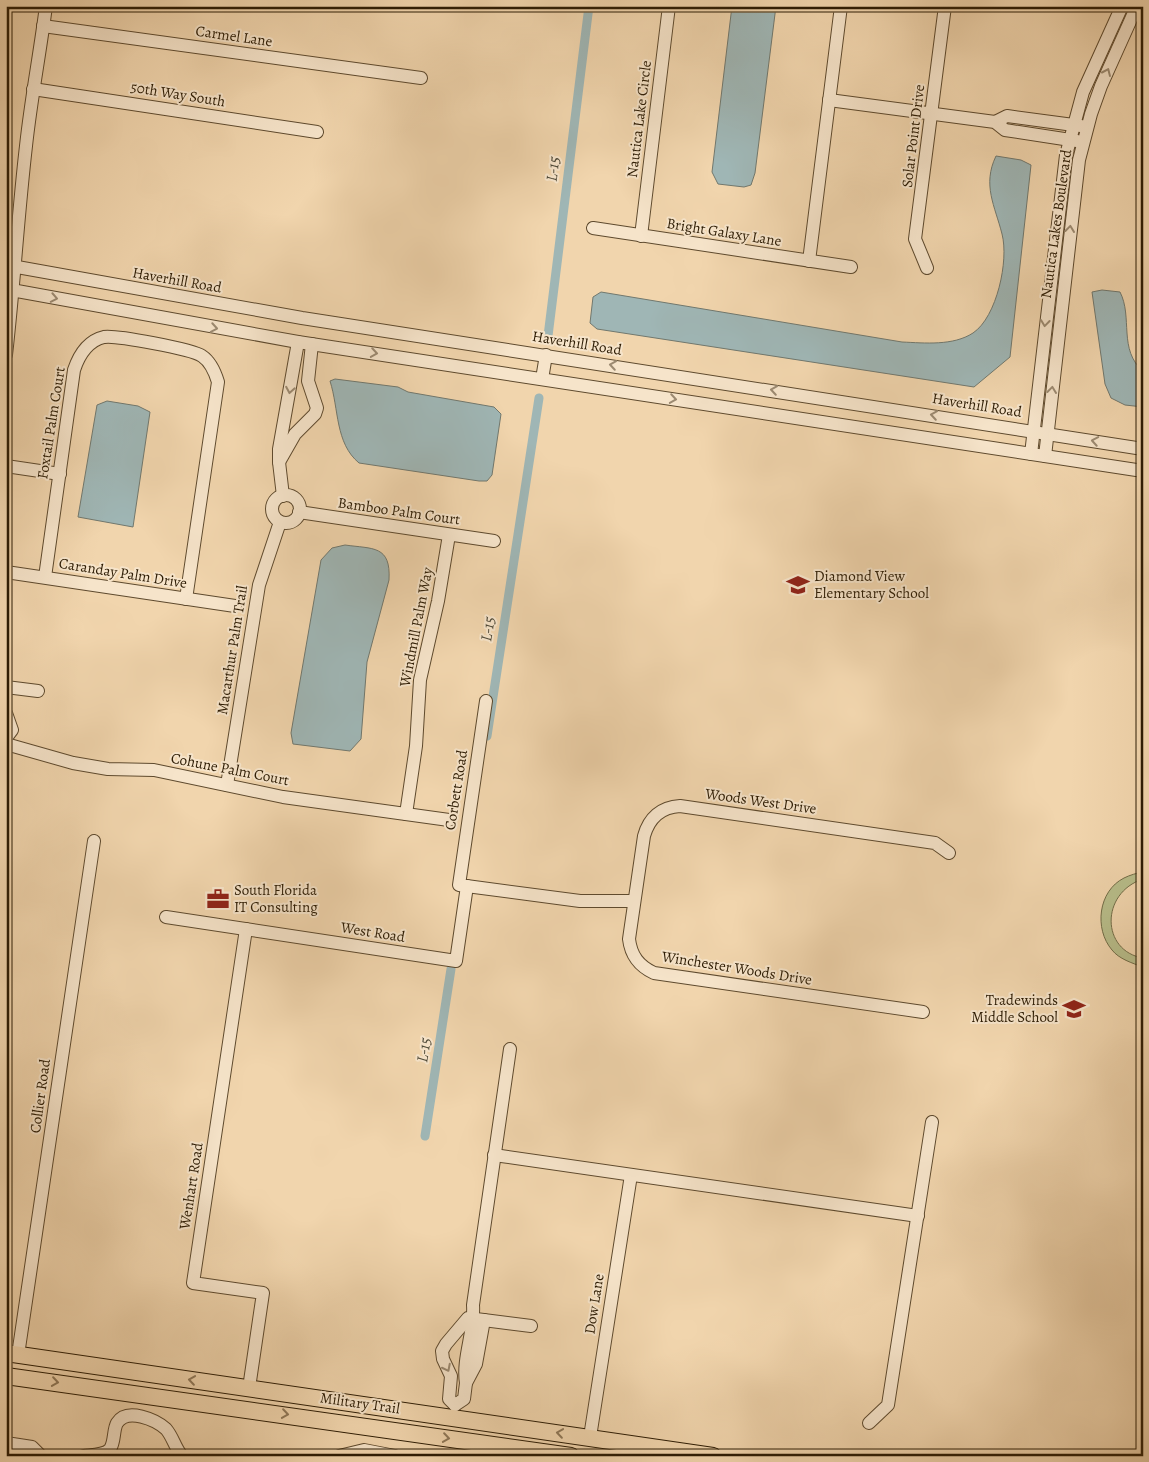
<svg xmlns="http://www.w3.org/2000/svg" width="1149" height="1462" viewBox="0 0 1149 1462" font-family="Alegreya,serif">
  <rect width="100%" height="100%" fill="#f1d5ad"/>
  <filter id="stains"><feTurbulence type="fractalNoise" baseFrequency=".004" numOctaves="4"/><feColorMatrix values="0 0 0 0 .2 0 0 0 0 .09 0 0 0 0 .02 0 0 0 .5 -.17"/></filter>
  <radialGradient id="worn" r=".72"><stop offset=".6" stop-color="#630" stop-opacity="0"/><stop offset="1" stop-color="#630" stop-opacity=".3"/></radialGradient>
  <path fill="#b8be8b" stroke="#726d48" d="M1143,872v7c-43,14 -42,72 0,79v9c-11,-4 -24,-8 -31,-17 -18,-21 -14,-59 12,-72 6,-3 13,-5 19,-6z"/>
  <g fill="#9fb6b5" stroke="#71786e">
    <path d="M732,6h44l-21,167 -4,12 -7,2 -26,-3 -6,-12z"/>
    <path d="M996,156l25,4 10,5 -21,192 -36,30 -377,-58 -7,-6 3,-26 8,-5 301,50c23,1 51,4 71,-9 24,-16 36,-73 29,-99 -7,-28 -20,-49 -6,-78z"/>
    <path d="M1102,290l18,2c13,25 -2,58 23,79v36l-18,-2 -14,-7 -6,-14 -13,-92z"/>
    <path d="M335,379l63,8 10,5 86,15 7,7 -9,61 -5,6h-8l-120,-18c-24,-20 -20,-54 -29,-82z"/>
    <path d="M107,401l31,5 12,6 -17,115 -55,-10 19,-112z"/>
    <path d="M345,545c28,4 46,0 44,35l-22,82 -6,77 -11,12 -57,-7 -2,-11 30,-173 11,-12z"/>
  </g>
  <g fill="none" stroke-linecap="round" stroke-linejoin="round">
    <g stroke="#9fb6b5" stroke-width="9">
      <path d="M548,336l41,-330"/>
      <path d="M487,736l52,-338"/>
      <path d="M425,1136l26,-167"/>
    </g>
    <defs>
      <g id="minor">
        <path d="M43,26l378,52"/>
        <path d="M33,89l284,43"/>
        <path d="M829,100l166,22 10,8 72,11"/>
        <path d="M995,122l12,-6 74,10"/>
        <path d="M593,228l258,39"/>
        <path d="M641,236l28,-230"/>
        <path d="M809,261l32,-255"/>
        <path d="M6,265l296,53 841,131"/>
        <path d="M927,268l-12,-29 30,-233"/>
        <path d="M6,289l292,53 845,129"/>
        <path d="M298,342l-19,107v13l16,-28 20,-20 2,-6 -9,-27 4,-37"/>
        <path d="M6,355c8,-70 12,-140 20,-209 5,-47 14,-93 20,-140"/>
        <path d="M542,379l4,-24"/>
        <path d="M1031,454l35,-299 17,-63 39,-86"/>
        <path d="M1045,456l34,-296 12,-46 10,-28 36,-80"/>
        <path d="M279,462l4,34"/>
        <path d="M6,466l54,8"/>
        <circle cx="286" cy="509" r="14"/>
        <path d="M299,512l195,29"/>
        <path d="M6,572l229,34"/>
        <path d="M45,577l29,-207c5,-15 13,-29 30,-33 11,-2 88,12 98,19 9,6 13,16 16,26l-32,217"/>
        <path d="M6,687l32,4"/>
        <path d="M486,701l-27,184 121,16h54"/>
        <path d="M6,713l6,17 -6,8"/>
        <path d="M6,744l67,19 35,6 46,1 129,27 166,23"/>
        <path d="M227,785l32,-200 21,-63"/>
        <path d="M406,814l10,-68 4,-66 18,-79 11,-66"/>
        <path d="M166,917l290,44 11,-75"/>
        <path d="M246,929l-53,354 70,10 -14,95"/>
        <path d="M923,1012l-269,-39c-15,-7 -23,-17 -25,-34l15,-103c5,-18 17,-29 36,-30l255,37 14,10"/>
        <path d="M494,1155l424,61"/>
        <path d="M18,1355l76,-514"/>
        <path d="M466,1383c-4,-25 9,-52 7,-78l37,-256"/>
        <path d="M455,1405l-6,-6 2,-23 -8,-17 -1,-8 4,-7 22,-26 63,8"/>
        <path d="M455,1405l9,-6 2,-16 10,-19 8,-44"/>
        <path d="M869,1423l19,-18 44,-283"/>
        <path d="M590,1437l41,-262"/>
        <path d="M6,1443l26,4 9,9"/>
        <path d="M84,1456c8,-1 21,-1 26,-7 5,-7 3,-19 7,-26 10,-16 39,-3 49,6 7,8 9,19 16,27"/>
        <path d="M339,1456l25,-6 31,6"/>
      </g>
      <g id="major">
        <path d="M6,1353l707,103"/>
        <path d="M6,1376l565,80"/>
      </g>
    </defs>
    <use href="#minor" stroke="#5e4a2e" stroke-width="14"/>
    <use href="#major" stroke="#2d1c04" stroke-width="18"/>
    <use href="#minor" stroke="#f6e4ca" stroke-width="12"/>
    <use href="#major" stroke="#f1d5ad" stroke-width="16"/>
  </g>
  <defs><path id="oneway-chevron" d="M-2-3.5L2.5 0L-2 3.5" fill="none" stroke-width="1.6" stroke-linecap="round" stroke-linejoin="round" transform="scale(1.25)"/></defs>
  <g stroke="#9c8a71">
    <use href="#oneway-chevron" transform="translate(1107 72) rotate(-66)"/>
    <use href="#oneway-chevron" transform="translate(1070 229) rotate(-83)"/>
    <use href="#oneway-chevron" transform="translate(54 298) rotate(11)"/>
    <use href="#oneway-chevron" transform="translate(1045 323) rotate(97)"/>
    <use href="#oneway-chevron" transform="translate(214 328) rotate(10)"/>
    <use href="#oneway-chevron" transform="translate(374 353) rotate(9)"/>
    <use href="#oneway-chevron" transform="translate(613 365) rotate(-171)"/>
    <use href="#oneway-chevron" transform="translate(290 390) rotate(100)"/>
    <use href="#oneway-chevron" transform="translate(774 390) rotate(-171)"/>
    <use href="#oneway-chevron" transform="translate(1052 390) rotate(-83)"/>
    <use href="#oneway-chevron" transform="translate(673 399) rotate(9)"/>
    <use href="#oneway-chevron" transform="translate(934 415) rotate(-171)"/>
    <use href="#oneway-chevron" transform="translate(1095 441) rotate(-170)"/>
    <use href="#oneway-chevron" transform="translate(447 1368) rotate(63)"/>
  </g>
  <g stroke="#8f7858">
    <use href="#oneway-chevron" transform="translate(192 1380) rotate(-172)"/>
    <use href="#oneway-chevron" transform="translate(55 1382) rotate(8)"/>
    <use href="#oneway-chevron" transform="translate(285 1414) rotate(8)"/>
    <use href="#oneway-chevron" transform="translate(560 1433) rotate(-172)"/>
    <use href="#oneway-chevron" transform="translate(446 1438) rotate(8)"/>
  </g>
  <defs>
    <symbol id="school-bare" viewBox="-9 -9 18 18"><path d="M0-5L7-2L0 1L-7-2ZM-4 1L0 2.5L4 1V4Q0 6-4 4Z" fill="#8f2418" stroke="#f6e4ca" stroke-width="2.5" paint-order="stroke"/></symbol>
    <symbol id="office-bare" viewBox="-9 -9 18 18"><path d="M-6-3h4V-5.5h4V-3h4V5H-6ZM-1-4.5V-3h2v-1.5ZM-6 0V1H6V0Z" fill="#8f2418" stroke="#f6e4ca" stroke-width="2.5" paint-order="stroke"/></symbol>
  </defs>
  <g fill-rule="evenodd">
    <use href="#school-bare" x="782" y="569" width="32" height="32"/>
    <use href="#office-bare" x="202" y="883" width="32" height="32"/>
    <use href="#school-bare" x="1058" y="993" width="32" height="32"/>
  </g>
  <g text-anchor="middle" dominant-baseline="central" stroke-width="4" stroke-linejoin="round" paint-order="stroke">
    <g font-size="15" fill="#2d1c04" stroke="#f6e4ca">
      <text transform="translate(234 36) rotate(8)">Carmel Lane</text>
      <text transform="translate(178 94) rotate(9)">50th Way South</text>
      <text transform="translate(639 119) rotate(-83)">Nautica Lake Circle</text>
      <text transform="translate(913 136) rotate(-83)">Solar Point Drive</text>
      <text transform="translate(1056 224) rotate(-82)">Nautica Lakes Boulevard</text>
      <text transform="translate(724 232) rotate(9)">Bright Galaxy Lane</text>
      <text transform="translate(177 280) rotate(10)">Haverhill Road</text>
      <text transform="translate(577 343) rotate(9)">Haverhill Road</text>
      <text transform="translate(977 405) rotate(9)">Haverhill Road</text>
      <text transform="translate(51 423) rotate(-81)">Foxtail Palm Court</text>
      <text transform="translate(399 511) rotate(8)">Bamboo Palm Court</text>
      <text transform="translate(123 573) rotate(9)">Caranday Palm Drive</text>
      <text transform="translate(416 627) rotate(-79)">Windmill Palm Way</text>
      <text transform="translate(232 650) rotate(-81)">Macarthur Palm Trail</text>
      <text transform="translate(230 769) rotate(11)">Cohune Palm Court</text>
      <text transform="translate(456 790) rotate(-81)">Corbett Road</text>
      <text transform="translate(761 801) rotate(8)">Woods West Drive</text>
      <text transform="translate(373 932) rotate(9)">West Road</text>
      <text transform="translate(737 968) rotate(9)">Winchester Woods Drive</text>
      <text transform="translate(40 1096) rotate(-82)">Collier Road</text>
      <text transform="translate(191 1186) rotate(-81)">Wenhart Road</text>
      <text transform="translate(594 1304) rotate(-81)">Dow Lane</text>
      <text transform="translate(360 1403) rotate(8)">Military Trail</text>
    </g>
    <g font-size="15" fill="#2d1c04" stroke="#f6e4ca" text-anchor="start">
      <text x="814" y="576">Diamond View<tspan x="814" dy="17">Elementary School</tspan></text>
      <text x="234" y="890">South Florida<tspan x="234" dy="17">IT Consulting</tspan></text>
      <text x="1058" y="1000" text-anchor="end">Tradewinds<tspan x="1058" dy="17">Middle School</tspan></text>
    </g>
    <g font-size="16" font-style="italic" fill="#4f4a39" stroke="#f6e4ca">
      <text transform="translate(553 169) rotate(-83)">L-15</text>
      <text transform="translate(488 629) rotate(-81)">L-15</text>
      <text transform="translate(424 1050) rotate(-81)">L-15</text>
    </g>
  </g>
  <rect width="1149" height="1462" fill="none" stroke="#f1d5ad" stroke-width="25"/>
  <rect x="8" y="8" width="1134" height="1447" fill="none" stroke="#2d1c04" stroke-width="2.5"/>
  <rect x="12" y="12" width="1124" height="1437" fill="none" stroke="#2d1c04"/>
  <rect width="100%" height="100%" filter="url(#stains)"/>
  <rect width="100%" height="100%" fill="url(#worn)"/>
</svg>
